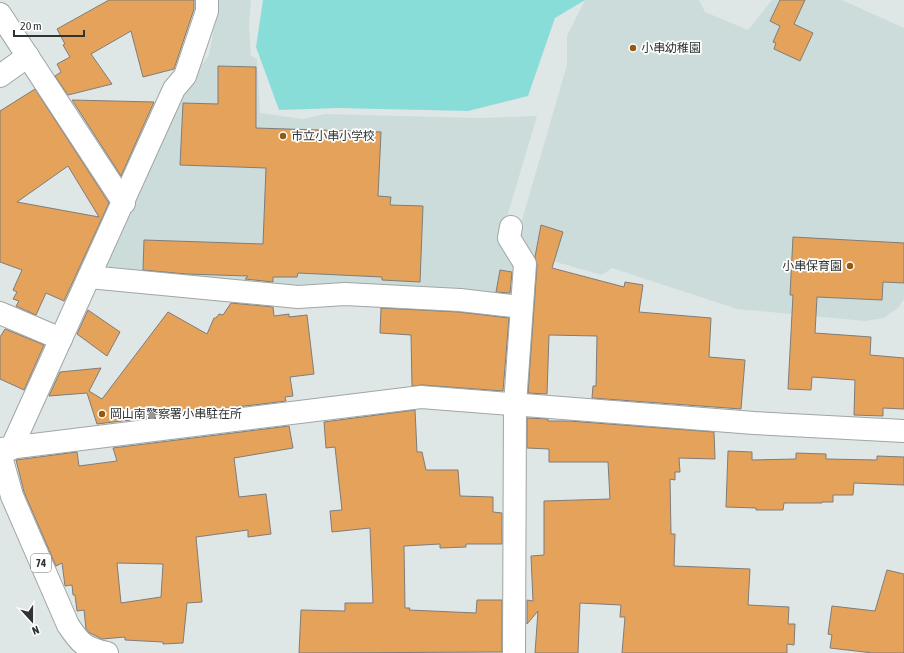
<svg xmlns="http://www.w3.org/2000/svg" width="904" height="653" viewBox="0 0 904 653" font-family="'Asap Condensed','Noto Sans JP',sans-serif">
  <rect width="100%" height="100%" fill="#dfe6e6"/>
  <g fill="#ccdcdb">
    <path d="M221,0h30l-2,27 2,29 6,3 3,54 43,6 22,-5 155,4 57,-2 -36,121 18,28 -5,35 -405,-27 -6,-8 73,-165 33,-45 10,-54z"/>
    <path d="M585,0h114l6,12 43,18 24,-30h70l62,28v271l-6,9 -14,10 -19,3 -128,-12 -125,-41 -10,7 -75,-21 -9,-20 49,-169v-29z"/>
  </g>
  <path fill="#89ddd9" d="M263,0h322l-30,18 -27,78 -60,15 -130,-3 -59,2 -23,-63z"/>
  <g fill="#e5a25a" stroke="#807c78" fill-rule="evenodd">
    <path d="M109,0h85v9l-20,60 -31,8 -12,-46 -40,23 21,30 -44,11 -13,-19 6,-4 -4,-8 13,-7 -7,-12 2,-1 -8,-15z"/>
    <path d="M780,0h25l-11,24 19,9 -13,28 -26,-12 2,-6 -3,-1 7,-16 -10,-5z"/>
    <path d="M218,66l38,1v61l125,4 -3,64 13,1 -1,8 33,1 -3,76 -38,-2v-3l-84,-4 -1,4h-24v5l-28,-3 3,-3 -62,-2 -43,-4 1,-30 119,4 3,-76 -86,-3 3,-62 35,1z"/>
    <path d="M35,89l74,114 -45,98 -18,-8 -10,22 -20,-9 3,-5 -6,-2 4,-7 -4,-2 9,-20 -22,-8v-151zM68,166l31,51 -82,-15z"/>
    <path d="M72,100l82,2 -33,74z"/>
    <path d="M541,225l22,7 -11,36 72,19 1,-5 18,3 -4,27 72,6 -2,39 36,3 -4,49 -149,-11 1,-12h3l1,-50 -48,-1 -2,59 -19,-1 9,-128 -2,-8z"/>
    <path d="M793,237l111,6v40l-21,-1 -1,18 -65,-3 -2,36 56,4 -1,18 34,3v51l-21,-1v8l-29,-1 1,-35 -43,-3 -1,13 -23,-1 5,-94h-3z"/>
    <path d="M500,270l12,2 -2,21 -14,-1z"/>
    <path d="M231,303l42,4 1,9 15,-2v3l18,-2 7,59 -24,3 3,19 -8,1 1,4 -189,23 -10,-31 -38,3 11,-24 41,-4 -12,23 13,8 66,-87 39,22 7,-16h2l3,-4 4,1z"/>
    <path d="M381,308l78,4 50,6 -6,73 -81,-6 -10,1 -1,-51 -31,-2z"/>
    <path d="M88,310l32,22 -13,24 -30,-22z"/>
    <path d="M5,329l39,16 -20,45 -24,-11v-42z"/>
    <path d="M415,410l2,42h5l4,18h32l2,26 33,1v15l9,1v31h-36v3l-26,1v-4l-36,2 1,62h5l-1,2 67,3 1,-13h25v52l-203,1 2,-43 44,1v-8h28l-3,-75 -38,4 -2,-21 12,-1 -7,-63 -9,1 -2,-26z"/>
    <path d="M527,418l21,1v2h21l145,11 1,27 -36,-1 1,14h-5v8l-5,-1 1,55h4l-1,32 76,3 -2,36 41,2 -1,17h7l-1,21 -7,-1v9h-165l3,-36h-5l1,-12 -41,-2 -2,50h-43l3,-42 -11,13v-24l6,1 -2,-45 13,-1v-54l66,-2 -2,-37h-59v-13l-22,-1z"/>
    <path d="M289,426l4,22 -59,10 5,39 27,-3 5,40 -23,3v-7l-52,7 6,65 -15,1 -4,40 -20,1v-2l-38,-2v-3l-23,2 -14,-7 -2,-3 -2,-19 -7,1 -2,-16h-2l-1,-10 -7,1 -3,-23 -6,3 -32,-74 -8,-32 61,-8 2,14 38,-5 -4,-13zM117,563l46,1 -2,33 -40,6z"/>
    <path d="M728,451l24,1v8l44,-1v-6l30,1v5l51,1v-4l27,1v28l-50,-2 -1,12h-20v7h-11v1h-38l-1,7h-27v-2l-30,-1z"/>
    <path d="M887,570l17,4v79h-31l-43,-5 2,-13 -4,-1 4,-28 43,5z"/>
  </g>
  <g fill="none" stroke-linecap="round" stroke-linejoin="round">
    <defs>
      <g id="minor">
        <path d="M0,14l124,189"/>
        <path d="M0,76l28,-20"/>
        <path d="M511,227l-2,11 16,26 -10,140 -1,249"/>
        <path d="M89,277l209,20 47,-3 115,6 61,7"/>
        <path d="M0,313l61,26"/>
        <path d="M0,449l421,-52 333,26 150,8"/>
        <path d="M11,449l163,-360 11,-13 22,-65v-11"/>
      </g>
      <path id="primary" d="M0,453l12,43 56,129c12,18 16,23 39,28"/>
    </defs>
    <use href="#minor" stroke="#9fa6a5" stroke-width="24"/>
    <use href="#primary" stroke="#9fa6a5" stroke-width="24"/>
    <use href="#minor" stroke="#fff" stroke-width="22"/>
    <use href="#primary" stroke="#fff" stroke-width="22"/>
  </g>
  <g fill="#925a13" stroke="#fff" stroke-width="1.5">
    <circle cx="633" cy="48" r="4"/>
    <circle cx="283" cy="136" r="4"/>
    <circle cx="850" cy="266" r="4"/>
    <circle cx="102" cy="414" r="4"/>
  </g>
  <g text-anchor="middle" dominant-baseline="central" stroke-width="3.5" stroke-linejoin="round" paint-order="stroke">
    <rect fill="#fff" stroke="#6e7070" stroke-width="1" x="31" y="554" width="20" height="18" rx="3"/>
    <g font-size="11" font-weight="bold" fill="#303333">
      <text x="41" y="563">74</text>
    </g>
    <g font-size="12" fill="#303333" stroke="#fff" text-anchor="start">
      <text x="641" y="48">小串幼稚園</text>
      <text x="291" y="136">市立小串小学校</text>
      <text x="842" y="266" text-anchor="end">小串保育園</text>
      <text x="110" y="414">岡山南警察署小串駐在所</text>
    </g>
  </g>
  <g transform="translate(32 621) rotate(159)" stroke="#ffffff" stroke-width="3" paint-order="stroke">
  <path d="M0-3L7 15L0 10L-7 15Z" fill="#303333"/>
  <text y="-6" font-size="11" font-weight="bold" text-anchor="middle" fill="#303333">N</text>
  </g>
  <path d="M14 30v6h70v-6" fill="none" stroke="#303333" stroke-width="2"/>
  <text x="20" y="30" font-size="12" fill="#303333" stroke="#ffffff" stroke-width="3" paint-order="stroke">20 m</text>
</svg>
